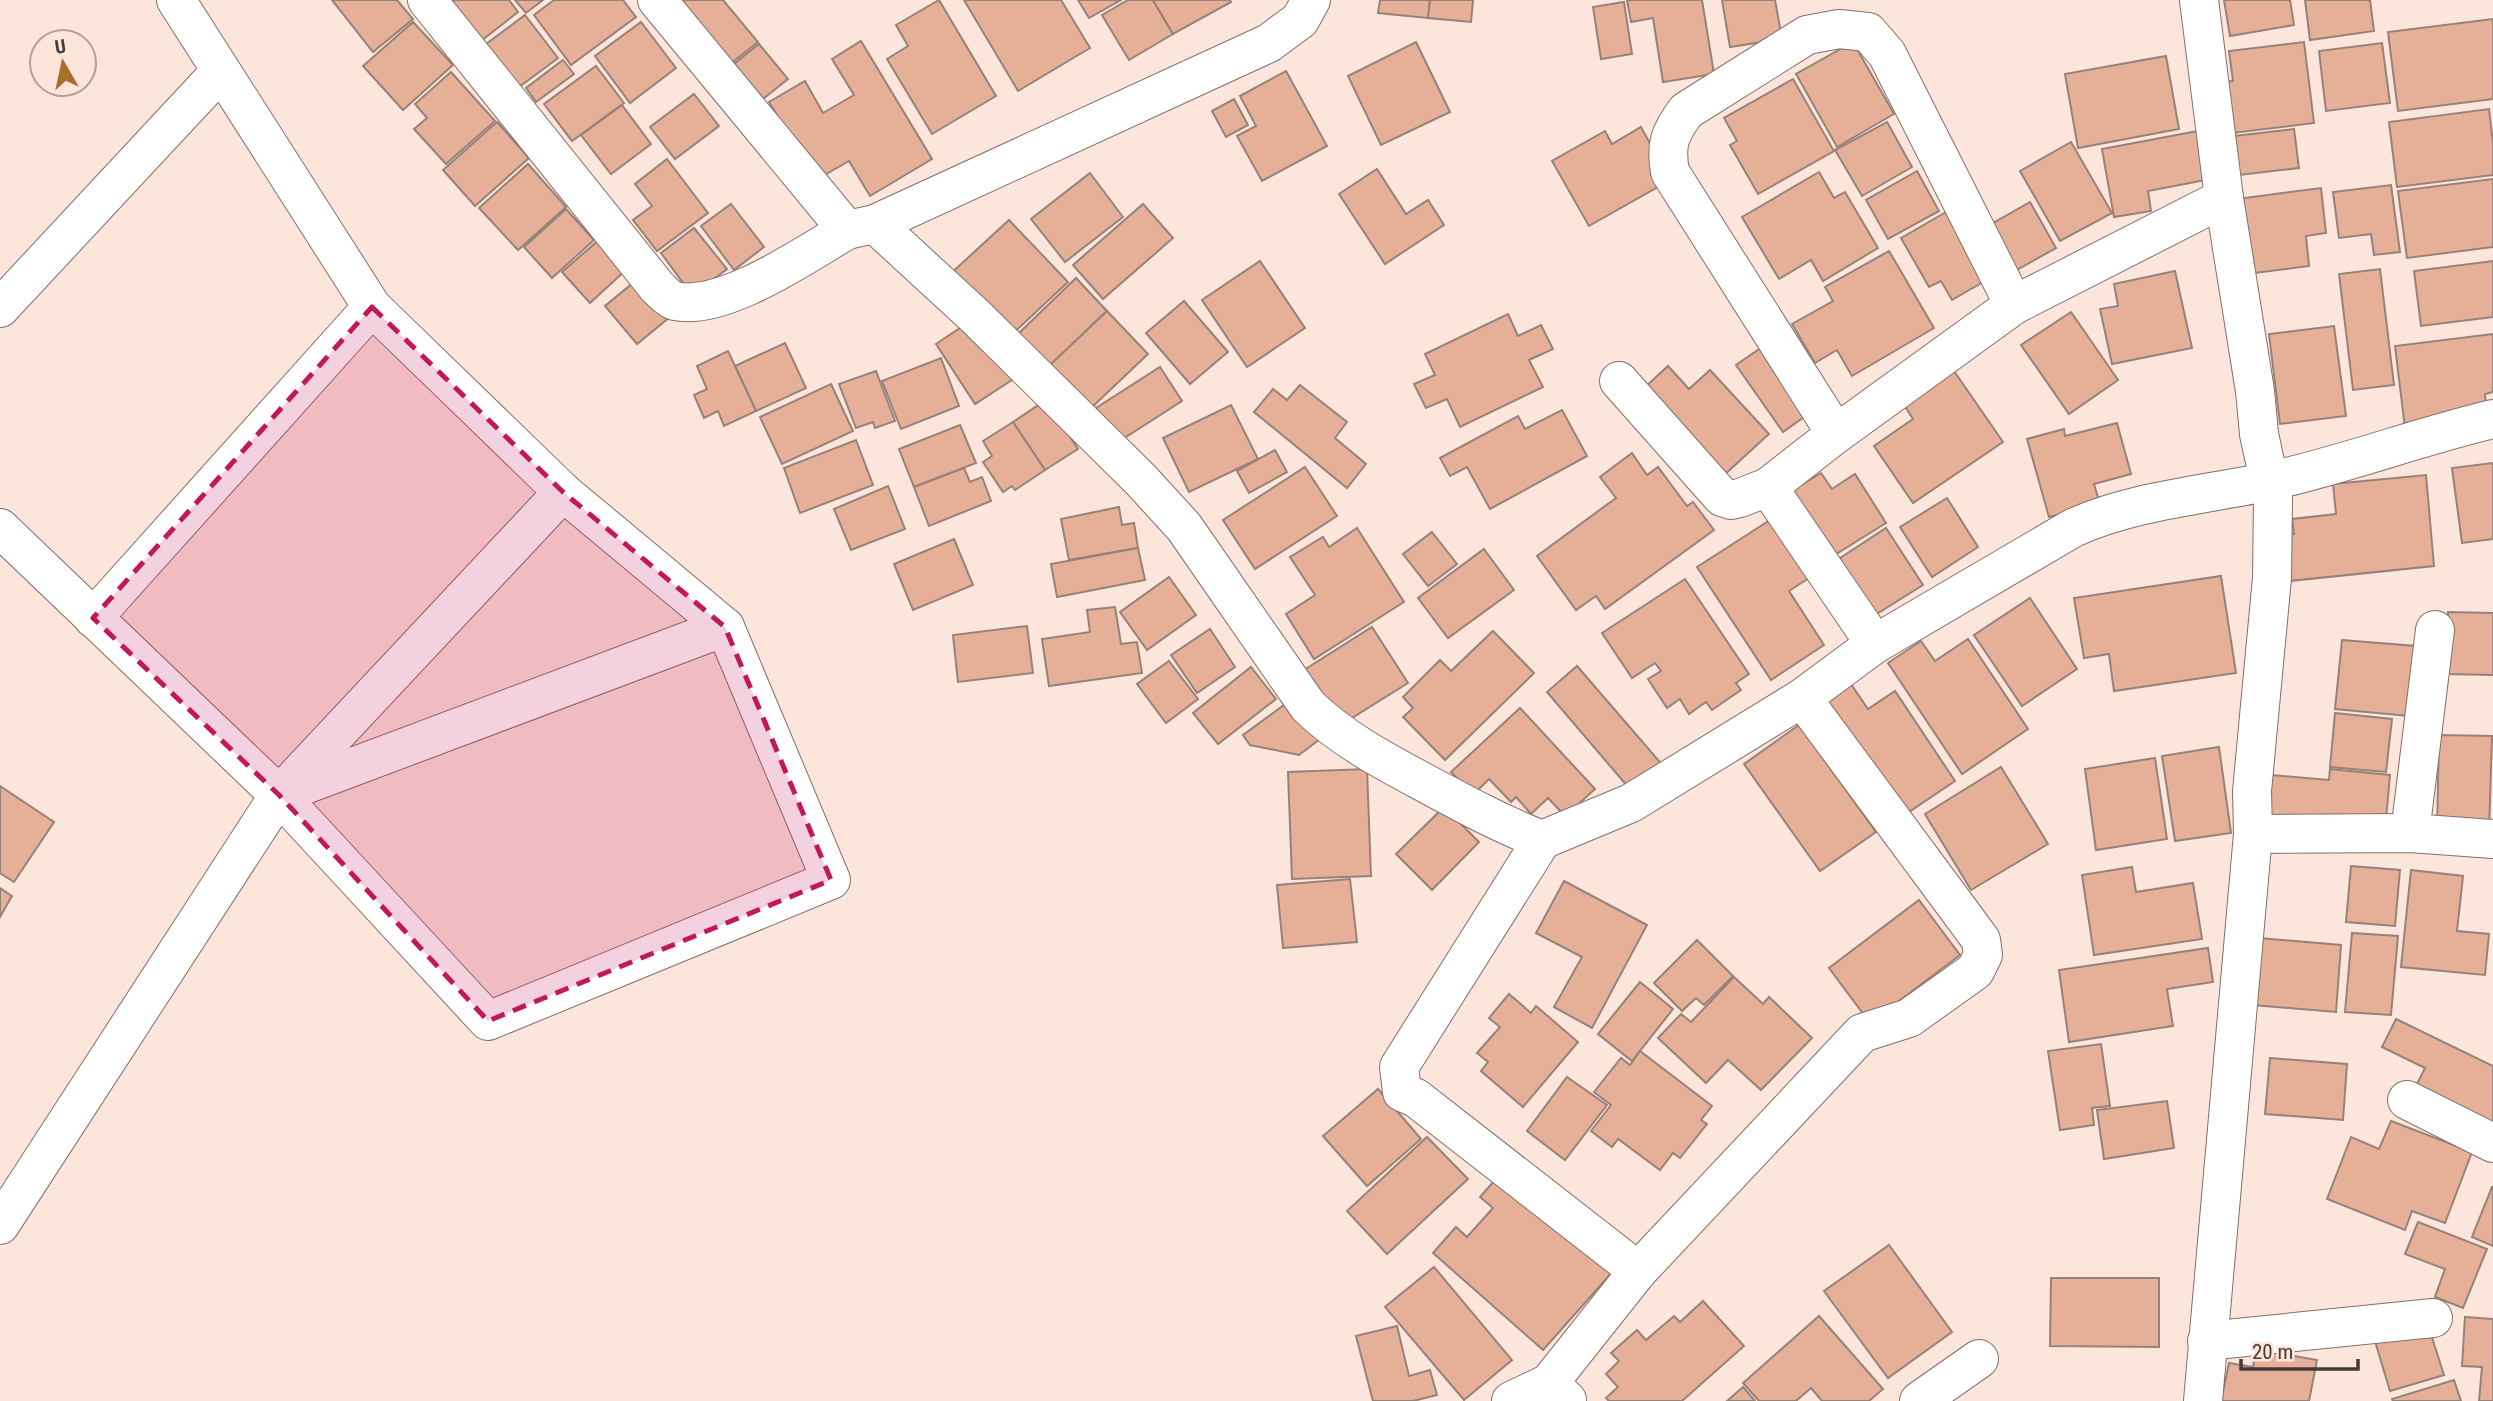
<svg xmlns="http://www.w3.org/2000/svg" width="2493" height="1401" viewBox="0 0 2493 1401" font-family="'Roboto Condensed',sans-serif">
  <rect width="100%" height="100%" fill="#fce5db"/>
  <g fill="#e6b098" stroke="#978279" stroke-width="2">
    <path d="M332,0h65l16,19 -40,33z"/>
    <path d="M454,0h55l9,12 -37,29 -29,-39z"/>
    <path d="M515,0h28l-17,13z"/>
    <path d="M554,0h69l13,17 -65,48 -37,-50z"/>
    <path d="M676,0h47l35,42 -29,23z"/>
    <path d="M939,0l57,96 -64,38 -45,-75 21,-13 -12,-21z"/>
    <path d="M964,0h97l29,48 -72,43z"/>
    <path d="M1078,0h43l-32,18z"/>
    <path d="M1128,0h25l20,34 -44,26 -27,-45z"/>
    <path d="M1153,0h77l1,2 -58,32z"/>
    <path d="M1380,0h50l-2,18 -50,-5z"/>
    <path d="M1430,0h43l-2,22 -43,-4z"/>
    <path d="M1627,0h75l12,74 -51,8 -10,-64 -22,4z"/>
    <path d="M1722,0h53l7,39 -52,8z"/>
    <path d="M2224,0h66l4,25 -64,11z"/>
    <path d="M2305,0h65l4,31 -64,9z"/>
    <path d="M1624,2l8,52 -31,5 -8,-52z"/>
    <path d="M525,15l33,43 -39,29 -33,-43z"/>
    <path d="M2493,19v80l-95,12 -10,-79z"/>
    <path d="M413,22l40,43 -50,45 -40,-44z"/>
    <path d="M641,22l35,46 -46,35 -35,-47z"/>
    <path d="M861,41l71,118 -62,37 -21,-35 -33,19 -47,-78 36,-21 18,32 31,-18 -22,-36z"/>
    <path d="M1416,42l34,70 -69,33 -33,-69z"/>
    <path d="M1853,42l41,72 -57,33 -41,-73z"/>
    <path d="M2304,42l10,81 -90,11 -6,-52 15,-1 -4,-30z"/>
    <path d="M2382,43l8,60 -64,8 -7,-60z"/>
    <path d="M759,44l29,35 -30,24 -29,-35z"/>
    <path d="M2166,56l13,73 -101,19 -13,-74z"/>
    <path d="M563,60l11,14 -38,28 -10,-14z"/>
    <path d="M596,66l28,37 -52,38 -28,-37z"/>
    <path d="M1286,71l41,75 -65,35 -25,-45 19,-10 -16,-30z"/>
    <path d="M451,72l44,49 -49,43 -32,-35 13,-11 -12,-14z"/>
    <path d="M1793,79l41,72 -76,43 -28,-49 7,-4 -13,-23z"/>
    <path d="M694,94l25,32 -44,33 -25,-32z"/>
    <path d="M1234,99l14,26 -22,12 -14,-26z"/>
    <path d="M622,105l29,39 -40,30 -30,-39z"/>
    <path d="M2489,109l4,34v32l-96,12 -8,-65z"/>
    <path d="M497,122l32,36 -54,48 -32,-36z"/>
    <path d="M1887,122l25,45 -50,29 -27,-46z"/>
    <path d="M1641,127l29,53 -81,46 -37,-65 53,-30 7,13z"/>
    <path d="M2294,129l5,39 -68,8 -5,-39z"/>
    <path d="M2203,130l8,49 -63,12 3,20 -37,6 -12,-68z"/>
    <path d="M2071,142l41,71 -52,28 -40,-70z"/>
    <path d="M667,159l41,54 -51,38 -24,-31 19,-14 -17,-22z"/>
    <path d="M528,164l38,43 -48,43 -39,-42z"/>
    <path d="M1377,169l29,45 22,-14 16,25 -59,39 -46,-70z"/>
    <path d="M1917,171l22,40 -51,28 -22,-39z"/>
    <path d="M1819,172l15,26 11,-6 33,56 -55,33 -12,-21 -32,19 -37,-62z"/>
    <path d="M1090,173l33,44 -58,45 -34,-43z"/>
    <path d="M2493,179v68l-86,11 -9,-67z"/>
    <path d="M2391,185l9,67 -26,3 -3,-21 -32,4 -6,-46z"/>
    <path d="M2321,188l5,45 -20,3 3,30 -62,8 -10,-75z"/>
    <path d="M2030,202l26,46 -50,28 -25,-46z"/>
    <path d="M731,204l33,43 -30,23 -33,-44z"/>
    <path d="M1143,204l30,34 -70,61 -30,-34z"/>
    <path d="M566,209l28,31 -42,38 -28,-31z"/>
    <path d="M1946,212l39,69 -33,19 -11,-19 -12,6 -28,-49z"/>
    <path d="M1009,220l59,62 -62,58 -59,-63z"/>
    <path d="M694,228l33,41 -35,26 -31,-42z"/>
    <path d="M601,238l27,30 -38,35 -28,-31z"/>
    <path d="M1889,251l45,77 -82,48 -15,-26 -22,13 -23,-39 41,-23 -8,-14z"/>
    <path d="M1260,261l45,67 -58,39 -45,-67z"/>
    <path d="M2493,261v56l-72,9 -7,-55z"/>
    <path d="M2380,269l14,116 -41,5 -14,-116z"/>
    <path d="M2175,271l17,77 -80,16 -12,-55 18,-3 -4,-22z"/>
    <path d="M639,278l32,38 -34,28 -32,-38z"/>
    <path d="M1076,278l31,33 -59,56 -31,-32z"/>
    <path d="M1184,301l44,51 -38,32 -44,-51z"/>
    <path d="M1107,311l41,43 -59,56 -41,-43z"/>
    <path d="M2071,312l47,68 -49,34 -48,-69z"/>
    <path d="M1508,314l10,22 23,-11 12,24 -24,11 14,27 -83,40 -13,-28 -21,9 -12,-24 21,-9 -10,-21z"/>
    <path d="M975,318l40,60 -40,26 -39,-60z"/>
    <path d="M2334,326l12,90 -66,8 -11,-90z"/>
    <path d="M2493,334v58l-8,2 2,23 -82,11 -10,-82z"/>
    <path d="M1771,341l47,66 -35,25 -47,-67z"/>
    <path d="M785,343l21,45 -50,23 -21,-45z"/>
    <path d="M728,351l28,60 -32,15 -6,-15 -14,7 -10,-23 13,-6 -10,-23z"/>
    <path d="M941,358l18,48 -58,23 -19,-48z"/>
    <path d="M1668,366l21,23 21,-19 59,64 -46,42 -80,-87z"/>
    <path d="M1160,367l22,34 -64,41 -22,-34z"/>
    <path d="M876,371l19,50 -20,7 -2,-6 -17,6 -17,-44z"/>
    <path d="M1954,371l49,71 -90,61 -39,-57 39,-27 -9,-14z"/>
    <path d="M831,384l22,47 -71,33 -22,-47z"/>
    <path d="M1300,385l47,37 -12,16 31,26 -19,24 -93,-76 19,-23 14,11z"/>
    <path d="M1046,400l32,49 -33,21 -32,-48z"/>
    <path d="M1231,405l27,54 -69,33 -26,-54z"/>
    <path d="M1562,410l25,46 -97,53 -23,-42 -17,9 -10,-18 78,-42 7,13z"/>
    <path d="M1013,422l32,48 -30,20 -3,-4 -9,6 -20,-30 9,-6 -9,-15z"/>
    <path d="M2117,423l14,51 -37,10 6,20 -51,13 -22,-78 37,-10 1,7z"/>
    <path d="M960,425l16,38 -62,24 -15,-38z"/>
    <path d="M856,440l17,45 -73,28 -16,-45z"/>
    <path d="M1275,450l12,22 -38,21 -12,-22z"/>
    <path d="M1632,453l15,22 11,-8 29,39 6,-4 21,28 -109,79 -9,-13 -20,14 -39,-54 79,-58 -16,-21z"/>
    <path d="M2493,463v76l-31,4 -10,-75z"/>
    <path d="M1305,467l32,49 -82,53 -32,-49z"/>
    <path d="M964,468l6,14 12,-5 9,24 -62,25 -15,-39z"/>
    <path d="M1821,473l11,16 23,-15 31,49 -61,38 -32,-71z"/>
    <path d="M2426,475l8,91 -154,16 -5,-47 19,-1 -2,-15 44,-5 -3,-30z"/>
    <path d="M888,486l17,43 -54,21 -17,-41z"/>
    <path d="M1947,498l31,49 -46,30 -32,-50z"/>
    <path d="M1119,507l3,18 12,-2 4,25 -69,12 -8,-41z"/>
    <path d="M1770,520l39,58 -20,13 35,54 -53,35 -74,-113z"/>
    <path d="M1357,528l47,74 -90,57 -28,-45 29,-19 -25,-38 33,-20 6,10z"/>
    <path d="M1886,528l37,57 -59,37 -36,-56z"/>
    <path d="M1432,532l25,32 -29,22 -25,-32z"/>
    <path d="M954,539l19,46 -60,25 -19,-46z"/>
    <path d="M1138,548l7,32 -88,17 -6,-33z"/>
    <path d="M1484,549l30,41 -66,48 -30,-40z"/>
    <path d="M2221,576l15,97 -122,18 -5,-37 -25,4 -10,-60z"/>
    <path d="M1169,577l27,38 -49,35 -27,-38z"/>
    <path d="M1685,579l64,95 -13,9 5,7 -29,20 -6,-8 -17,12 -9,-15 -13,9 -19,-29 13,-8 -6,-8 -23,15 -30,-45z"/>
    <path d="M2030,598l47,71 -55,37 -48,-71z"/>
    <path d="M1115,607l6,37 16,-2 5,31 -93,13 -7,-47 48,-7 -3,-22z"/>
    <path d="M2448,612l45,1v62l-47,-1z"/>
    <path d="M1027,626l6,47 -75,9 -5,-47z"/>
    <path d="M1372,627l36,56 -69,43 -35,-56z"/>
    <path d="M1210,629l25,38 -38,26 -26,-38z"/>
    <path d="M1493,631l41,42 -89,87 -42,-43 10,-9 -10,-11 37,-37 11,11z"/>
    <path d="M1968,639l60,90 -66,45 -74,-111 33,-22 14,20z"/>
    <path d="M2342,640l74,6 -7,70 -74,-7z"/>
    <path d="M1169,661l29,38 -32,24 -29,-39z"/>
    <path d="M1577,666l88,102 -31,26 -87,-102z"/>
    <path d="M1251,667l25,32 -58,45 -25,-31z"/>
    <path d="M1851,684l17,25 27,-18 60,90 -58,39 -78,-115z"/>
    <path d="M1291,700l29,39 -21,16 -49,-10 -7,-10z"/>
    <path d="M1520,708l75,81 -30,27 -17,-18 -17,16 -15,-17 -5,5 -22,-23 -16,16 -22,-23z"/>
    <path d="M2335,713l57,6 -6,53 -56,-5z"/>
    <path d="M1799,725l77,107 -56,39 -76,-107z"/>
    <path d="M2439,735l53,1 -3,97 -52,-2z"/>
    <path d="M2219,747l12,86 -56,8 -13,-85z"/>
    <path d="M2155,758l12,81 -71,11 -11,-81z"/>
    <path d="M2001,767l47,77 -77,46 -46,-76z"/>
    <path d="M1367,769l4,107 -79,3 -4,-107z"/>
    <path d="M2330,769l60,6 -5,55 -117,-11 4,-44 57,5z"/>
    <path d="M0,786l54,36 -40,60 -14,-9z"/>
    <path d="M1444,807l35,35 -47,48 -36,-36z"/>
    <path d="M2351,866l49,4 -5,56 -49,-4z"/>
    <path d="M2132,867l4,25 57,-9 9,56 -108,16 -12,-80z"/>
    <path d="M2411,870l52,6 -6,55 32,3 -4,41 -84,-8z"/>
    <path d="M1350,879l7,63 -74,6 -6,-63z"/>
    <path d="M1564,881l83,44 -55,103 -38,-21 28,-50 -46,-24z"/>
    <path d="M0,888l12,8 -12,21z"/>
    <path d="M1919,900l41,55 -90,68 -41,-55z"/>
    <path d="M2352,933l46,3 -7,79 -46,-3z"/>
    <path d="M2259,938l82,7 -5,67 -83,-7z"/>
    <path d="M1697,940l36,36 -29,29 -8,-7 -14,13 -28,-28z"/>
    <path d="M2208,948l5,34 -46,7 6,37 -104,16 -10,-72z"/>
    <path d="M1734,977l29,27 6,-7 43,41 -51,52 -33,-30 -22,23 -48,-45 23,-24 10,8z"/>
    <path d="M1640,982l33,27 -41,52 -34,-27z"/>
    <path d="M1509,994l22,19 5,-7 42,36 -55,65 -42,-36 7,-9 -11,-9 23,-26 -11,-9z"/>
    <path d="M2396,1019l97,47v67l-81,-39 13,-26 -43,-21z"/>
    <path d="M2101,1044l9,62 -18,2 2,17 -34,5 -12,-79z"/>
    <path d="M1640,1051l72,55 -11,14 6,4 -27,34 -7,-5 -13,17 -42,-31 -6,8 -21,-16 20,-26 -17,-13 27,-34 9,7z"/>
    <path d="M2270,1058l77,6 -4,56 -78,-6z"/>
    <path d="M1567,1077l40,28 -42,55 -38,-29z"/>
    <path d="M1378,1089l43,50 -54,47 -44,-50z"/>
    <path d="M2167,1101l7,47 -70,11 -7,-49z"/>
    <path d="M2391,1121l81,31 -27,71 -33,-12 -7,19 -78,-31 24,-62 28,12z"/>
    <path d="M1427,1137l41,42 -81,75 -40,-43z"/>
    <path d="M1504,1170l111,99 -72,81 -110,-97 23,-26 11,10 26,-29 -13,-11z"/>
    <path d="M2492,1187h1v59l-21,-9z"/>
    <path d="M2418,1222l69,27 -24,59 -28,-11 10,-28 -40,-15z"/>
    <path d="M1889,1245l63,87 -64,46 -64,-87z"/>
    <path d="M1434,1267l78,93 -48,40 -79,-93z"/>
    <path d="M2051,1278h108v69l-109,-1z"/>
    <path d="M1703,1301l41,45 -62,55h-73l-3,-3 12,-11 -12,-13 13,-13 -8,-8 26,-23 9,10 28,-24 6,6z"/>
    <path d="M1819,1316l64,73 -14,12h-47l-11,-13 -15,13h-37l-16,-18z"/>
    <path d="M2465,1317l28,2v82h-14l3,-34 -20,-1z"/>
    <path d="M2427,1322l17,53 -54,16 -16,-53z"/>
    <path d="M1397,1326l12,50 21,-6 7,25 -24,6h-40l-17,-65z"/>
    <path d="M2256,1349l61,11 -8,41h-88l8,-38 24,4z"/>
    <path d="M2454,1380l7,21h-68l-1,-2z"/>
    <path d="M1743,1387l12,14h-28z"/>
  </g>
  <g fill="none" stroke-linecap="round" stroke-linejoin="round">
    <defs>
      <g id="minor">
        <path d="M176,0l196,307 191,185 162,135 -439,165"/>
        <path d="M427,0l231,288c5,4 10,11 17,13 48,11 131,-47 172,-71"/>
        <path d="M657,0l190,230 28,-6 394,-181 31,-23 11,-20"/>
        <path d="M2199,0l25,198 31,193 4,43 14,65 -1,79 -20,213 1,43 -50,567"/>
        <path d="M875,224l100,92 166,164 43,47 124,179c34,33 76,55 117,77 39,21 76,41 117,57l89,-37 171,-105 73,-54 198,-116c62,-28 132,-33 198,-47 75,-17 147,-44 222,-62"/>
        <path d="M0,308l220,-236"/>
        <path d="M1619,381l103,116 9,3 9,-2 28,-11 68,-53 178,-129 210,-107"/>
        <path d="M1836,434l-166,-262c-5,-28 0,-39 16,-61l121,-76 32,-6 29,3 19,22 127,251"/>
        <path d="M1768,487l107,157"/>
        <path d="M563,492l-284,303 209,226 343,-141 -106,-253"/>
        <path d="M0,528l279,267 -279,430"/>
        <path d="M93,618l279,-311"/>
        <path d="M2410,833l25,-203"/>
        <path d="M2253,834l157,-1 83,6"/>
        <path d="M1542,840l-143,227 3,25 14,6 222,173"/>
        <path d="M2407,1100l86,43"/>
        <path d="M2207,1341l226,-23"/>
        <path d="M1549,1383l89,-112 224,-238 47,-15 66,-47 8,-16 -2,-15 -179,-242"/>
        <path d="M1511,1401l38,-18 18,17"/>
        <path d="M1919,1401l60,-42"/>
      </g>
    </defs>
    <use href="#minor" stroke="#836f67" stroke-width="40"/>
    <use href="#minor" stroke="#fff" stroke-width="38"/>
  </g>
  <path fill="#c2185b" fill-opacity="0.2" stroke="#c2185b" stroke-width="5" stroke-dasharray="14 9" stroke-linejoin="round" d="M372,307l191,185 162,135 106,253 -343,141 -209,-226 -186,-177z"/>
  <g transform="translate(63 63) rotate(351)"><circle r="33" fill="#fce5db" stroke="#b2a199" stroke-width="2"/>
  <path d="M0-5L12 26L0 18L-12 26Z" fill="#a66f2a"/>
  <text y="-10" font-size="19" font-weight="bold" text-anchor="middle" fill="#443b37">U</text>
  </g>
  <path d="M2241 1359v10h117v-10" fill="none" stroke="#443b37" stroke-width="3.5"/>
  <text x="2252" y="1359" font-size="21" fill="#443b37" stroke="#fce5db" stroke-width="5" paint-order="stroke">20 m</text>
</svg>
